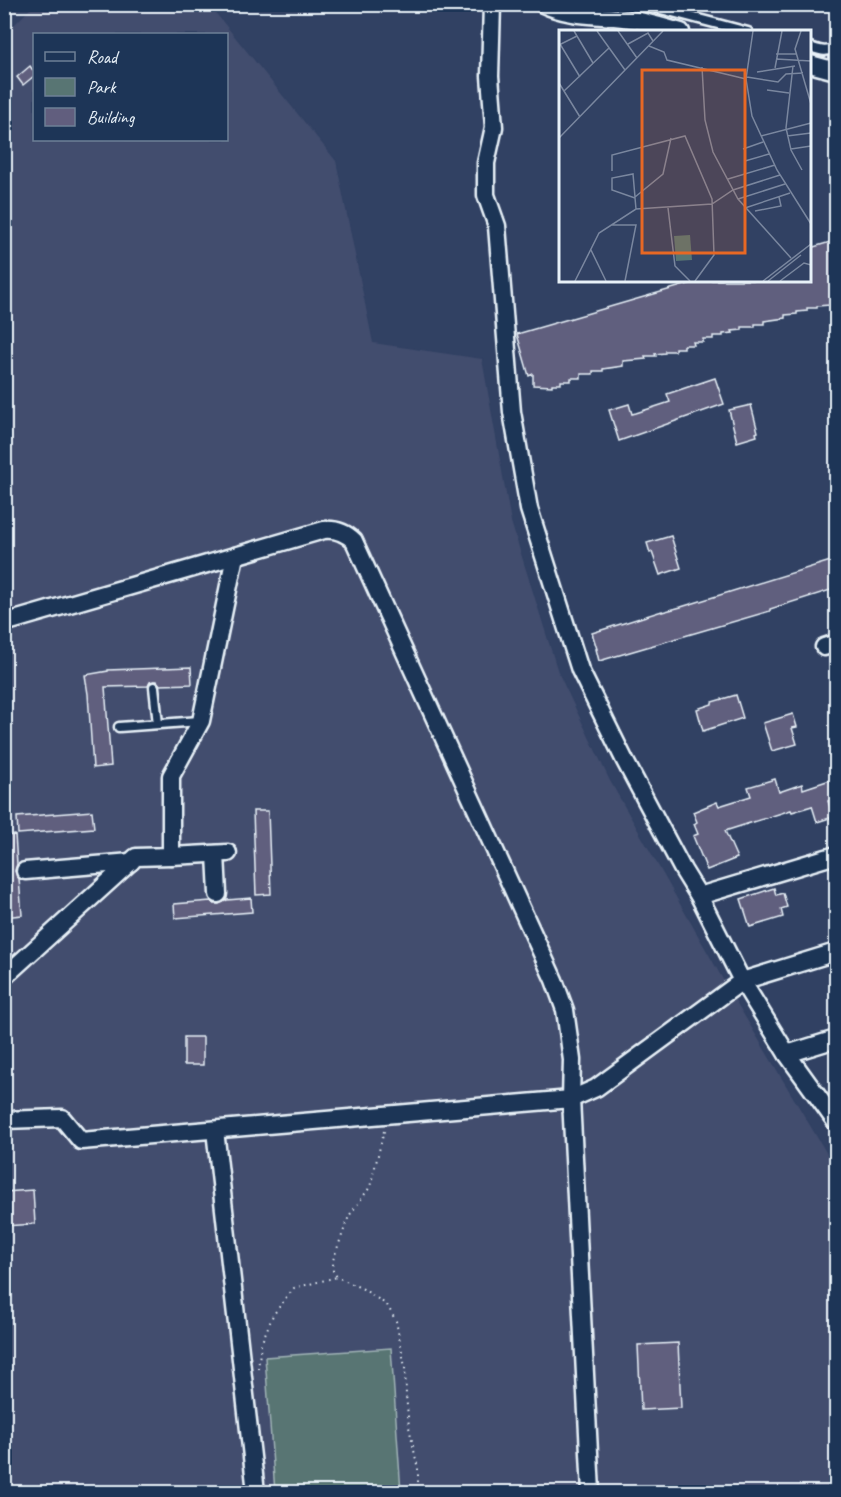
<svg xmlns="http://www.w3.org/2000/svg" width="841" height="1497" viewBox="0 0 841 1497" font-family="Caveat,sans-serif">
  <rect width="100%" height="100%" fill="#314163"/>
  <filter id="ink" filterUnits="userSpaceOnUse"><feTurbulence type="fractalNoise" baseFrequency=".0167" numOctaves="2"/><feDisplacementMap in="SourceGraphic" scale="12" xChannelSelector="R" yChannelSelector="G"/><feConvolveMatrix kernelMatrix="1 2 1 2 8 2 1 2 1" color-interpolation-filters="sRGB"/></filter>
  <g filter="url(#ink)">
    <path fill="#424d6e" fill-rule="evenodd" d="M34,5h175l127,156 37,182 109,16 29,163 47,150 52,109 119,209 107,179v323h-831l-1,-1457zM34,34h192v106h-192z"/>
    <path fill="#587573" stroke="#a0b3b6" stroke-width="1.5" d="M391,1348l10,144h-126l-10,-135z"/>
    <g fill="#615e7e" stroke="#e8f1f8" stroke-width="1.5">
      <path d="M30,66l4,6v4l-11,9 -6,-8z"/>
      <path d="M837,240v61l-7,4 -13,1v2h-10v3l-10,1v2l-12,1v3l-21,3v3h-9v3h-13v3l-10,1 1,2 -10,1v2h-10v3h-10v3h-10l1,3h-10v3h-9v3h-10v2l-10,1 1,2h-11l1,3 -23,2v5l-20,3v2h-10v3h-12v4h-10v3h-10v3h-9v2l-19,-1v-11l-4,2 -12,-42 185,-54h108v-32z"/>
      <path d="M715,378l9,26 -105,37 -10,-31 20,-6 3,10 4,-1 34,-11 -3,-8z"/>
      <path d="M751,405l7,27 -2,1 1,3 -20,6 -8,-32z"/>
      <path d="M671,536l10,32 -21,7 -8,-23 -2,1 -3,-10z"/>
      <path d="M837,559v29l-67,21v2l-171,50 -3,-12h1l-5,-16 70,-22v1l19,-5z"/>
      <path d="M191,667l1,17 -32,1 -3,-4h-3l-4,1 -2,4 -43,1 6,79 -18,2 -5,-74 -3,-19 23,-4v-1z"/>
      <path d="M736,695l7,23 -40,13 -6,-22 15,-5v-2z"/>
      <path d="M793,714l4,13 -5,1 5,16 -25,7 -9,-28z"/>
      <path d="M775,779l4,13 23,-8 1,5 27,-9 6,18 -8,3 5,16 -16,5 -5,-16 -20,6 -1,-2 -66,21 12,27 -30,12 -14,-34 5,-2 -4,-10 3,-2 -4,-10 24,-10 2,4 32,-10 -3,-9z"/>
      <path d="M92,811l2,17 -76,6 -1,-17z"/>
      <path d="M253,811h15l3,83 -15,1z"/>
      <path d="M15,835l2,29 -2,7 4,8 3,36 -18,2v-81z"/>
      <path d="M774,888l2,7 7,-2 4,14 -6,2 2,8 -33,10 -9,-28z"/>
      <path d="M251,898l1,14 -77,6 -1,-14 37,-3 3,3h5l8,-4z"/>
      <rect x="184" y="1037" width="19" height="28"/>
      <path d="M33,1190l2,34 -31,2v-34z"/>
      <path d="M678,1343l3,65 -40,2 -3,-65z"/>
    </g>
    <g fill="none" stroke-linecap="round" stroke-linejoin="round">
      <defs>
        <g id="lane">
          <path d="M642,4l106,28"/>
          <path d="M810,47c9,3 18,7 26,-1"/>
          <path d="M154,687l4,37"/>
          <path d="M119,727l81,-6"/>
        </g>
        <g id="street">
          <path d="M492,4l-2,72 4,51 -8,36v32l11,31 15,186 17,97 51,161 45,91 58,109 16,26 43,85 45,73 49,68"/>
          <path d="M543,4c29,14 62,10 92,16 16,3 31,8 46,12"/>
          <path d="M810,64l26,7"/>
          <path d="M4,623l320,-93c12,-1 21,2 30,11l200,439 11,30 7,50 -1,39 20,393"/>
          <path d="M824,647l12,-4"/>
          <path d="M216,854l2,40"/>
          <path d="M171,856l57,-3"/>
          <path d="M25,871l106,-9"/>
          <path d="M699,896l137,-41"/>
          <path d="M4,977l132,-120 35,-1v-80l30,-55 34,-165"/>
          <path d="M787,1054l49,-15"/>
          <path d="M4,1120l58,-2 19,23 490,-42 25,-11 146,-107 94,-29"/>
          <path d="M215,1130l41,362"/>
        </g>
      </defs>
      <use href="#lane" stroke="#e8f1f8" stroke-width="13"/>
      <use href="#street" stroke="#e8f1f8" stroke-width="21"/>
      <g stroke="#e8f1f8" stroke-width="2" stroke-dasharray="1.5 4.5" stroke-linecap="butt">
        <path d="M384,1131l-14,56 -21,29 -16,44v11l4,6 26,12 24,16 9,16 9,46 1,28 3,32 9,42v23"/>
        <path d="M258,1369l3,-25 12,-29 21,-27 43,-11"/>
      </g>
      <use href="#lane" stroke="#1d3557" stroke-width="8"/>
      <use href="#street" stroke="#1d3557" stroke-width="16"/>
    </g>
  </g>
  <g transform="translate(559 30)">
    <rect width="252" height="252" fill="#314163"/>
    <path d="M131,205l2,25 -16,1 -2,-25z" fill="#587573"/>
    <path fill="none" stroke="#7a879f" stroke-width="1.5" d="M15,1l19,32M38,1l28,39M59,1l19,27M194,1l-7,48 6,37 25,54 34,54M242,1l-6,18 16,55M1,14l20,33M69,14l20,-11 5,8M0,15l18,-9M90,16l15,6 3,8 79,19M217,24h20M217,29l35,2M234,36l-7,62 5,22 11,20M143,37l3,53 8,32 25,47 53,59M216,38l7,-37M198,42l38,-6M188,47l31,5 8,-8 17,-1M0,53l21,34M208,60l22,3M5,61l45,-43M202,106l50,-13M228,106l24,-3M0,108l104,-107M184,119l20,-7M232,119l20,-3M186,131l24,-7M53,141v-16l73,-19 27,63 2,56 -19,26M169,149l47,-14M76,167l28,-23 8,-36M76,168l-23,-8v-12l21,-4 2,23v1l1,11M179,169l47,-15M109,178l7,58 15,15M186,178l45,-15M196,181l26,-5 -2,-9M53,195h24l-11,56M32,220l15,31M16,251l24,-48 37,-24 76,-5 21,-14 47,-15M204,251l48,-37M209,251l33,-26M221,251l24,-18 7,2"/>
    <path fill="#e86824" fill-opacity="0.15" stroke="#e86824" stroke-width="3" d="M83,40h103v183h-103z"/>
    <rect width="252" height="252" fill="none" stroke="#e8f1f8" stroke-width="3"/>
  </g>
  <rect width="841" height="1497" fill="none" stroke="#1d3557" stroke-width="24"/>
  <rect x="12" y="12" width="817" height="1473" fill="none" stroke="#e8f1f8" stroke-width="2" filter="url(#ink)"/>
  <rect x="33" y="33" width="195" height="108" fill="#1d3557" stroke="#6e8097" stroke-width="1.5"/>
  <rect x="45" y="52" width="30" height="9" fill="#1d3557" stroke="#6e8097" stroke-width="1.5"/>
  <text x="87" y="63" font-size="18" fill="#e8f1f8">Road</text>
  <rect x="45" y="78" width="30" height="18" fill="#587573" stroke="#6e8097" stroke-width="1.5"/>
  <text x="87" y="93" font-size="18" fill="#e8f1f8">Park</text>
  <rect x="45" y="108" width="30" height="18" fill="#615e7e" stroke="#6e8097" stroke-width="1.5"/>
  <text x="87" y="123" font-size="18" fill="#e8f1f8">Building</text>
</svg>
